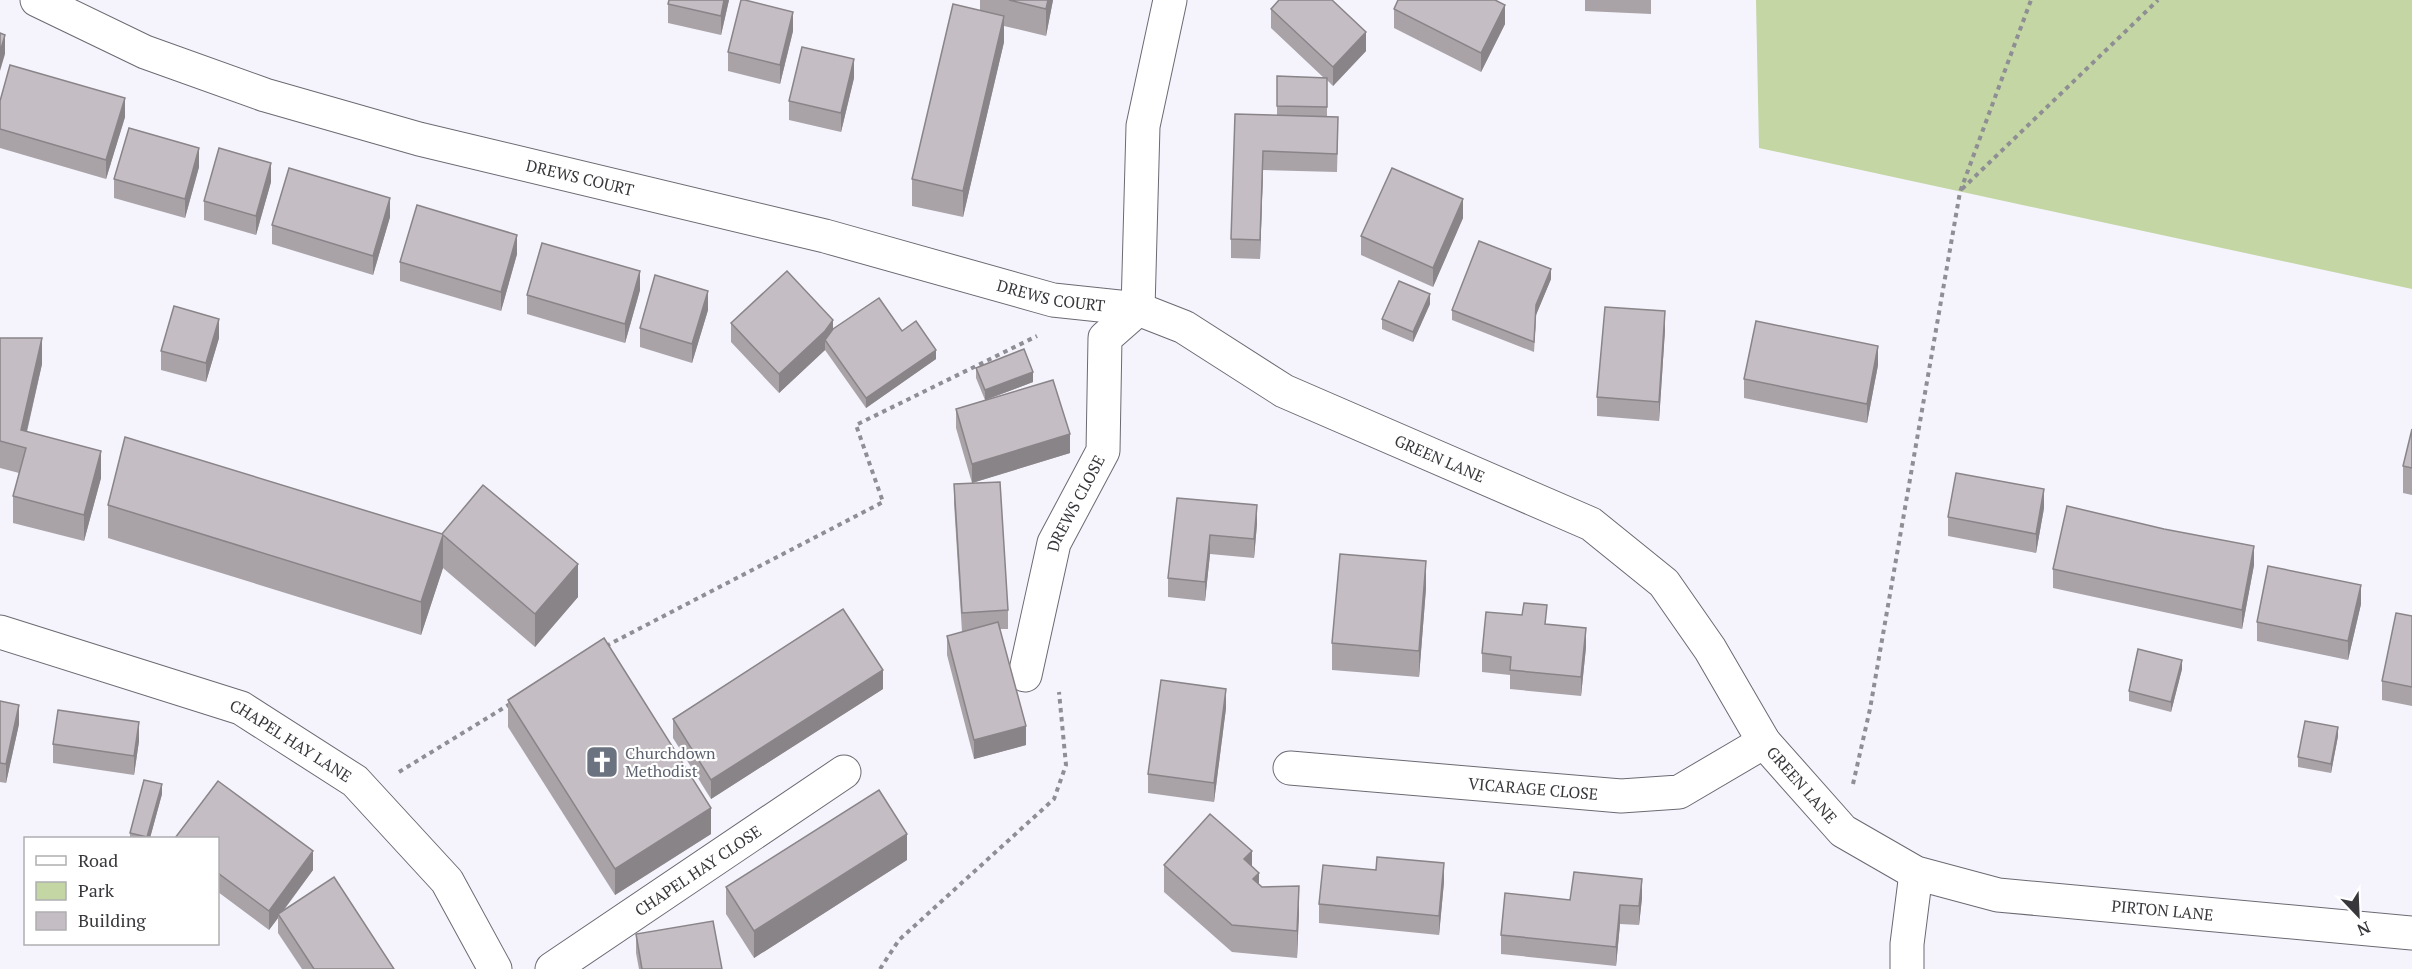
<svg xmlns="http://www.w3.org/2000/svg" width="2412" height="969" viewBox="0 0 2412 969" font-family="'PT Serif',serif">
  <rect width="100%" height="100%" fill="#f5f4fd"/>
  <path fill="#c3d6a3" d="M1756,0h656v289l-653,-141z"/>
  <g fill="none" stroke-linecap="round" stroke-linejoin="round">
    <defs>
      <g id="minor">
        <path id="s1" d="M37,0l108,52 120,43 154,44 406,97 228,64 85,9 46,18 100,64 307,133 73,59 46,66 54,93 79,89 73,42 82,22 414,38"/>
        <path d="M1138,309l5,-183 27,-126"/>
        <path id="s2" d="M0,632l241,76 114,73 92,100 48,88"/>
        <path id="s3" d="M1025,675l29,-132 49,-92 2,-113 33,-29"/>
        <path id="s4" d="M1290,768l331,28 58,-4 85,-50"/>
        <path id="s5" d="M552,969l292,-197"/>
        <path d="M1907,969v-25l9,-71"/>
      </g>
    </defs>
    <use href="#minor" stroke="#6b6a72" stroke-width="35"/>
    <g stroke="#8e8e94" stroke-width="4" stroke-dasharray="4.5 4.5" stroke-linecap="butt">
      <path d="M1962,189l196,-189"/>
      <path d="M606,646l277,-144 -27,-77 181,-89"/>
      <path d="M399,772l111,-68"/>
      <path d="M1853,784l17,-75 90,-517 71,-192"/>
      <path d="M880,969l19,-29 155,-141 12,-34 -7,-73"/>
    </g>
    <use href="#minor" stroke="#fff" stroke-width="33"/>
  </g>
  <g fill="#a9a3a8">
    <path d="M729,0l-8,35 -53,-12v-19z"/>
    <path d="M980,0h73l-7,36 -42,-10v16l-41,175 -51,-11v-27l68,-169z"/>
    <path d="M1585,0h66v14l-66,-3z"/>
    <path d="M1271,9l95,42 -33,35 -6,-6v36l11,20 -1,36 -74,-2 -3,89 -29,-1v-19l46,-124v-39l47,2 -53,-50z"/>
    <path d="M1394,9l111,15 -24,48 -87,-44z"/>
    <path d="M793,31l-13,53 -52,-13v-19z"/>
    <path d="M854,78l-13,54 -52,-12v-19z"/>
    <path d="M0,101l125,16 -19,62 -106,-31z"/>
    <path d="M199,167l-14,51 -71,-20v-19z"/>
    <path d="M271,182l-15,53 -52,-15v-19z"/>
    <path d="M390,217l-17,58 -101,-31v-19z"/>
    <path d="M1463,218l-30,69 -72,-32v-19z"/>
    <path d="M517,254l-16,57 -101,-30v-19z"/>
    <path d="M1551,279l-15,36 -2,37 -82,-32v-10z"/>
    <path d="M640,290l-15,53 -98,-29v-19z"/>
    <path d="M1430,304l-17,38 -31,-13v-10z"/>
    <path d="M708,310l-16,53 -52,-16v-19z"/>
    <path d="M731,323l102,6 69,2 34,28 -70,49 -41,-58 -46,43 -48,-51z"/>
    <path d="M1665,330l-6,91 -62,-5v-19z"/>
    <path d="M0,338l42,26 -15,68 74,46 -17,63 -71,-18v-27l6,-23 -19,-5z"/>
    <path d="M219,338l-13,44 -45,-12v-19z"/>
    <path d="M1878,365l-11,58 -123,-25v-19z"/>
    <path d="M976,368l57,14 -45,17 82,54 -98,30 -16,-55v-19l29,-9 -9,-22z"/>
    <path d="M2412,429v66l-9,-2v-27z"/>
    <path d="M954,484l54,126v19h-8l26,116 -52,14 -27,-104v-19l15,-4 -8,-129z"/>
    <path d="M1177,498l80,26 -3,34 -44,-4 -5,47 -37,-4v-19z"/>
    <path d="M108,505l334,29 136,63 -43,50 -92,-79 -22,67 -313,-97z"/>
    <path d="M2044,508l-8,45 -88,-17v-19z"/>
    <path d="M2254,565l-12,64 -189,-41v-19z"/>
    <path d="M1426,588l-7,89 -87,-7v-27z"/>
    <path d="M2361,604l-13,56 -91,-19v-19z"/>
    <path d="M2412,616v90l-30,-6v-19z"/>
    <path d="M1547,624l39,23 -5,49 -71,-7v-14l-28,-3v-19z"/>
    <path d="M2182,669l-11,43 -42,-11v-10z"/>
    <path d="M883,689l-172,110 -38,-61v-19z"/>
    <path d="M508,700l203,134 -96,61 -107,-168z"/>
    <path d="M0,701l19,23 -13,59 -6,-1z"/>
    <path d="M1226,708l-12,94 -66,-9v-19z"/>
    <path d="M2338,736l-7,37 -33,-6v-10z"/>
    <path d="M139,741l-5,34 -81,-12v-19z"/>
    <path d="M162,794l-12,44h-20v-5z"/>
    <path d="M218,838l95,32 -29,40 110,59h-92l-24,-36v-15l-9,12 -51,-38z"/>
    <path d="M907,860l-153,98 -28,-44v-27z"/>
    <path d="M1164,865l88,1 7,19 40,28 -2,45 -65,-6 -68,-60z"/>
    <path d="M1444,882l-5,53 -120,-12v-19z"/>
    <path d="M1642,898l-3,27 -19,-1 -4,42 -115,-12v-19l69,-35z"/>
    <path d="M636,934l86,35h-83l-3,-16z"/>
  </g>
  <g fill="#898488">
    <path d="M724,0h5l-8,35v-19z"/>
    <path d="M1048,0h5l-7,36v-27z"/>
    <path d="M1505,5v19l-24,48v-19z"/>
    <path d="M793,12v19l-13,53v-19z"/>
    <path d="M1004,16v26l-41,175v-26z"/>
    <path d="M1366,32v19l-33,35v-19z"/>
    <path d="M5,35v19l-5,17v-19z"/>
    <path d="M854,59v19l-13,54v-19z"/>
    <path d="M125,98v19l-19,62v-19z"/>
    <path d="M199,148v19l-14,51v-19z"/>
    <path d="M1263,151v19l-3,89v-19z"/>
    <path d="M271,163v19l-15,53v-19z"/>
    <path d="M390,198v19l-17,58v-19z"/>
    <path d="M1463,199v19l-30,69v-19z"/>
    <path d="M517,235v19l-16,57v-19z"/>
    <path d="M1551,269v10l-15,36 -2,37 2,-47z"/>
    <path d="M640,271v19l-15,53v-19z"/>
    <path d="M708,291v19l-16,53v-19z"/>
    <path d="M1430,294v10l-17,38v-10z"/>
    <path d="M1665,311v19l-6,91v-19z"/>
    <path d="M219,319v19l-13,44v-19z"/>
    <path d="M833,320v19l-8,1v10l-46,43v-19z"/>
    <path d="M42,338v26l-19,83 -2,-17z"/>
    <path d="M1878,346v19l-11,58v-19z"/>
    <path d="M936,350v9l-70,49v-10z"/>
    <path d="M1033,372v10l-48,18v-10z"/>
    <path d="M1070,434v19l-98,30v-19z"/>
    <path d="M101,451v27l-17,63v-26z"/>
    <path d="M2044,489v19l-8,45v-19z"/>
    <path d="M1257,505v19l-3,34v-19z"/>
    <path d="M443,535v33l-22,67v-33z"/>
    <path d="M1210,535v19l-5,47v-19z"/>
    <path d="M2254,546v19l-12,64v-19z"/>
    <path d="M1426,561v27l-7,89v-26z"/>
    <path d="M578,564v33l-43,50v-33z"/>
    <path d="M2361,585v19l-13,56v-19z"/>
    <path d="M1586,628v19l-5,49v-19z"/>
    <path d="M2182,660v9l-11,43v-10z"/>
    <path d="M883,670v19l-172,110v-19z"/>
    <path d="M1226,689v19l-12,94v-19z"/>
    <path d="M19,705v19l-13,59v-19z"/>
    <path d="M139,722v19l-5,34v-19z"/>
    <path d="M1026,726v19l-52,14v-19z"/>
    <path d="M2338,727v9l-7,37v-9z"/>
    <path d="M162,784v10l-12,44h-3z"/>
    <path d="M711,808v26l-96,61v-26z"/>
    <path d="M907,834v26l-153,98v-27z"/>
    <path d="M313,851v19l-34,46 -1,-2v4l-9,12v-19z"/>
    <path d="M1252,851v27l-8,-19z"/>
    <path d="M1444,863v19l-5,53v-19z"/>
    <path d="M1259,873v26l-6,-20z"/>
    <path d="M1642,879v19l-3,27v-19z"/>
    <path d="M1299,886v27l-2,45v-27z"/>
    <path d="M1620,905v19l-4,42v-19z"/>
  </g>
  <g fill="#c4bdc3" stroke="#898488" stroke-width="1.5">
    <path d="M669,0h55l-3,16 -53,-12z"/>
    <path d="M741,0h4l48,12 -13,53 -52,-13z"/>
    <path d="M1009,0h39l-2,9z"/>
    <path d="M1279,0h53l34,32 -33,35 -62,-58z"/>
    <path d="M1398,0h97l10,5 -24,48 -87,-44z"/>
    <path d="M953,4l51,12 -41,175 -51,-12z"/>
    <path d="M0,33l5,2 -5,17z"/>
    <path d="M802,47l52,12 -13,54 -52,-12z"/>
    <path d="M10,65l115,33 -19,62 -106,-31v-28z"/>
    <path d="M1277,76l50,2v29l-50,-1z"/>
    <path d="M1235,114l103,3 -1,37 -74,-3 -3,89 -29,-1z"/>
    <path d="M129,128l70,20 -14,51 -71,-20z"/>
    <path d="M219,148l52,15 -15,53 -52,-15z"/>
    <path d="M289,168l101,30 -17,58 -101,-31z"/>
    <path d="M1392,168l71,31 -30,69 -72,-32z"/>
    <path d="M417,205l100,30 -16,57 -101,-30z"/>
    <path d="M1479,241l72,28 -15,36 -2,37 -82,-32z"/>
    <path d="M542,243l98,28 -15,53 -98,-29z"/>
    <path d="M787,271l46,49 -8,11 -46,43 -48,-51z"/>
    <path d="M655,275l53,16 -16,53 -52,-16z"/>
    <path d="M1399,281l31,13 -17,38 -31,-13z"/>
    <path d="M879,298l23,33 14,-10 20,29 -70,48 -41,-58 8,-11z"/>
    <path d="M174,306l45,13 -13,44 -45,-12z"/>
    <path d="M1605,307l60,4 -6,91 -62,-5z"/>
    <path d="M1756,321l122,25 -11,58 -123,-25z"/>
    <path d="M0,338h42l-21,92 80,21 -17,64 -71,-19 13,-48 -26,-7z"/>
    <path d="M1024,349l9,23 -48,18 -9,-22z"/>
    <path d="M1053,380l17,54 -98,30 -16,-55z"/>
    <path d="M2412,429v39l-9,-2z"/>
    <path d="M125,437l317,97 41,-49 95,79 -43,50 -92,-79 -22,67 -313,-97z"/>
    <path d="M1956,473l88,16 -8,45 -88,-17z"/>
    <path d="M1000,482l8,128 -46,3 -8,-129z"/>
    <path d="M1177,498l80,7 -3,34 -44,-4 -5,47 -37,-4z"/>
    <path d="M2067,506l97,23 90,17 -12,64 -189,-41z"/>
    <path d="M1340,554l86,7 -7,90 -87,-8z"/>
    <path d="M2268,566l93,19 -13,56 -91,-19z"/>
    <path d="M1524,603l23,2 -2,19 41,4 -5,49 -71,-7 1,-13 -29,-4 4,-41 36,3z"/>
    <path d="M843,609l40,61 -172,110 -38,-61z"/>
    <path d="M2396,613l16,3v71l-30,-6z"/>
    <path d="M998,622l28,104 -52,14 -27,-104z"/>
    <path d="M604,638l107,170 -96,61 -107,-169z"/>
    <path d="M2138,649l44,11 -11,42 -42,-11z"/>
    <path d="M1161,680l65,9 -12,94 -66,-9z"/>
    <path d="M0,701l19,4 -13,59 -6,-1z"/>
    <path d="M58,710l81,12 -5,34 -81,-12z"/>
    <path d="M2305,721l33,6 -7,37 -33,-7z"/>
    <path d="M144,780l18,4 -15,53 -17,-4z"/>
    <path d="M218,781l95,70 -44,60 -51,-38v-35h-43z"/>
    <path d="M879,790l28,44 -153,97 -28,-44z"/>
    <path d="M1210,814l42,37 -8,8 15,14 -6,6 9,8 37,-1 -2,45 -65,-6 -68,-60z"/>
    <path d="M1377,857l67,6 -5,53 -120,-12 4,-39 53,5z"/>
    <path d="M1574,872l68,7 -3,27 -19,-1 -4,42 -115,-12 4,-42 65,7z"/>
    <path d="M334,877l60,92h-80l-36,-55z"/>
    <path d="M713,921l9,48h-80l-6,-35z"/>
  </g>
  <defs>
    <symbol id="church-square" viewBox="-11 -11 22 22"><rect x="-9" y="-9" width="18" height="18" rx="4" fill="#6b7280" stroke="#fff"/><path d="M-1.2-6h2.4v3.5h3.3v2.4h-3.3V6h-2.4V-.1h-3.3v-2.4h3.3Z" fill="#fff"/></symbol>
  </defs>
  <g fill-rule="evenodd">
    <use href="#church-square" x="583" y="743" width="38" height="38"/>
  </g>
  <g text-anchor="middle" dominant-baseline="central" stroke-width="4.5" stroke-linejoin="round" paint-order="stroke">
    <g font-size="16" fill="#38383c" stroke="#fff">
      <text stroke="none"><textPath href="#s1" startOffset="573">DREWS COURT</textPath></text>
      <text stroke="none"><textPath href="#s1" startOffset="1059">DREWS COURT</textPath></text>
      <text stroke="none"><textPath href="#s1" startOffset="1485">GREEN LANE</textPath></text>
      <text stroke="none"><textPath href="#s3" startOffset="180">DREWS CLOSE</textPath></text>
      <text stroke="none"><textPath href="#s2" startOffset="312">CHAPEL HAY LANE</textPath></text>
      <text stroke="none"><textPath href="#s1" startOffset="1989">GREEN LANE</textPath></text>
      <text stroke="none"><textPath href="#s4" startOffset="244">VICARAGE CLOSE</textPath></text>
      <text stroke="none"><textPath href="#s5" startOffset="176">CHAPEL HAY CLOSE</textPath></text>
      <text stroke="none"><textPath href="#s1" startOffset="2385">PIRTON LANE</textPath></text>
    </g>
    <g font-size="16" fill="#5b616d" stroke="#fff" text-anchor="start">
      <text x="625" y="753">Churchdown<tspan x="625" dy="18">Methodist</tspan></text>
    </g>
  </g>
  <rect x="24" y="837" width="195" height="108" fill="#ffffff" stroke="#afafb1" stroke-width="1.5"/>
  <rect x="36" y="856" width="30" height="9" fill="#ffffff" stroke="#afafb1" stroke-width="1.5"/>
  <text x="78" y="867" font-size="18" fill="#38383c">Road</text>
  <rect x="36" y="882" width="30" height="18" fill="#c3d6a3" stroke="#afafb1" stroke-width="1.5"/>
  <text x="78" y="897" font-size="18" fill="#38383c">Park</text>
  <rect x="36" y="912" width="30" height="18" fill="#c4bdc3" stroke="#afafb1" stroke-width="1.5"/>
  <text x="78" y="927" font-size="18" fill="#38383c">Building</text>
  <g transform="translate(2358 915) rotate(157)" stroke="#ffffff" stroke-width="4.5" paint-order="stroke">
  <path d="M0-4.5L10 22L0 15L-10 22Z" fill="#38383c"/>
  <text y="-9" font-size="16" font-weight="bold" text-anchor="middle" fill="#38383c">N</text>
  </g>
</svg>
